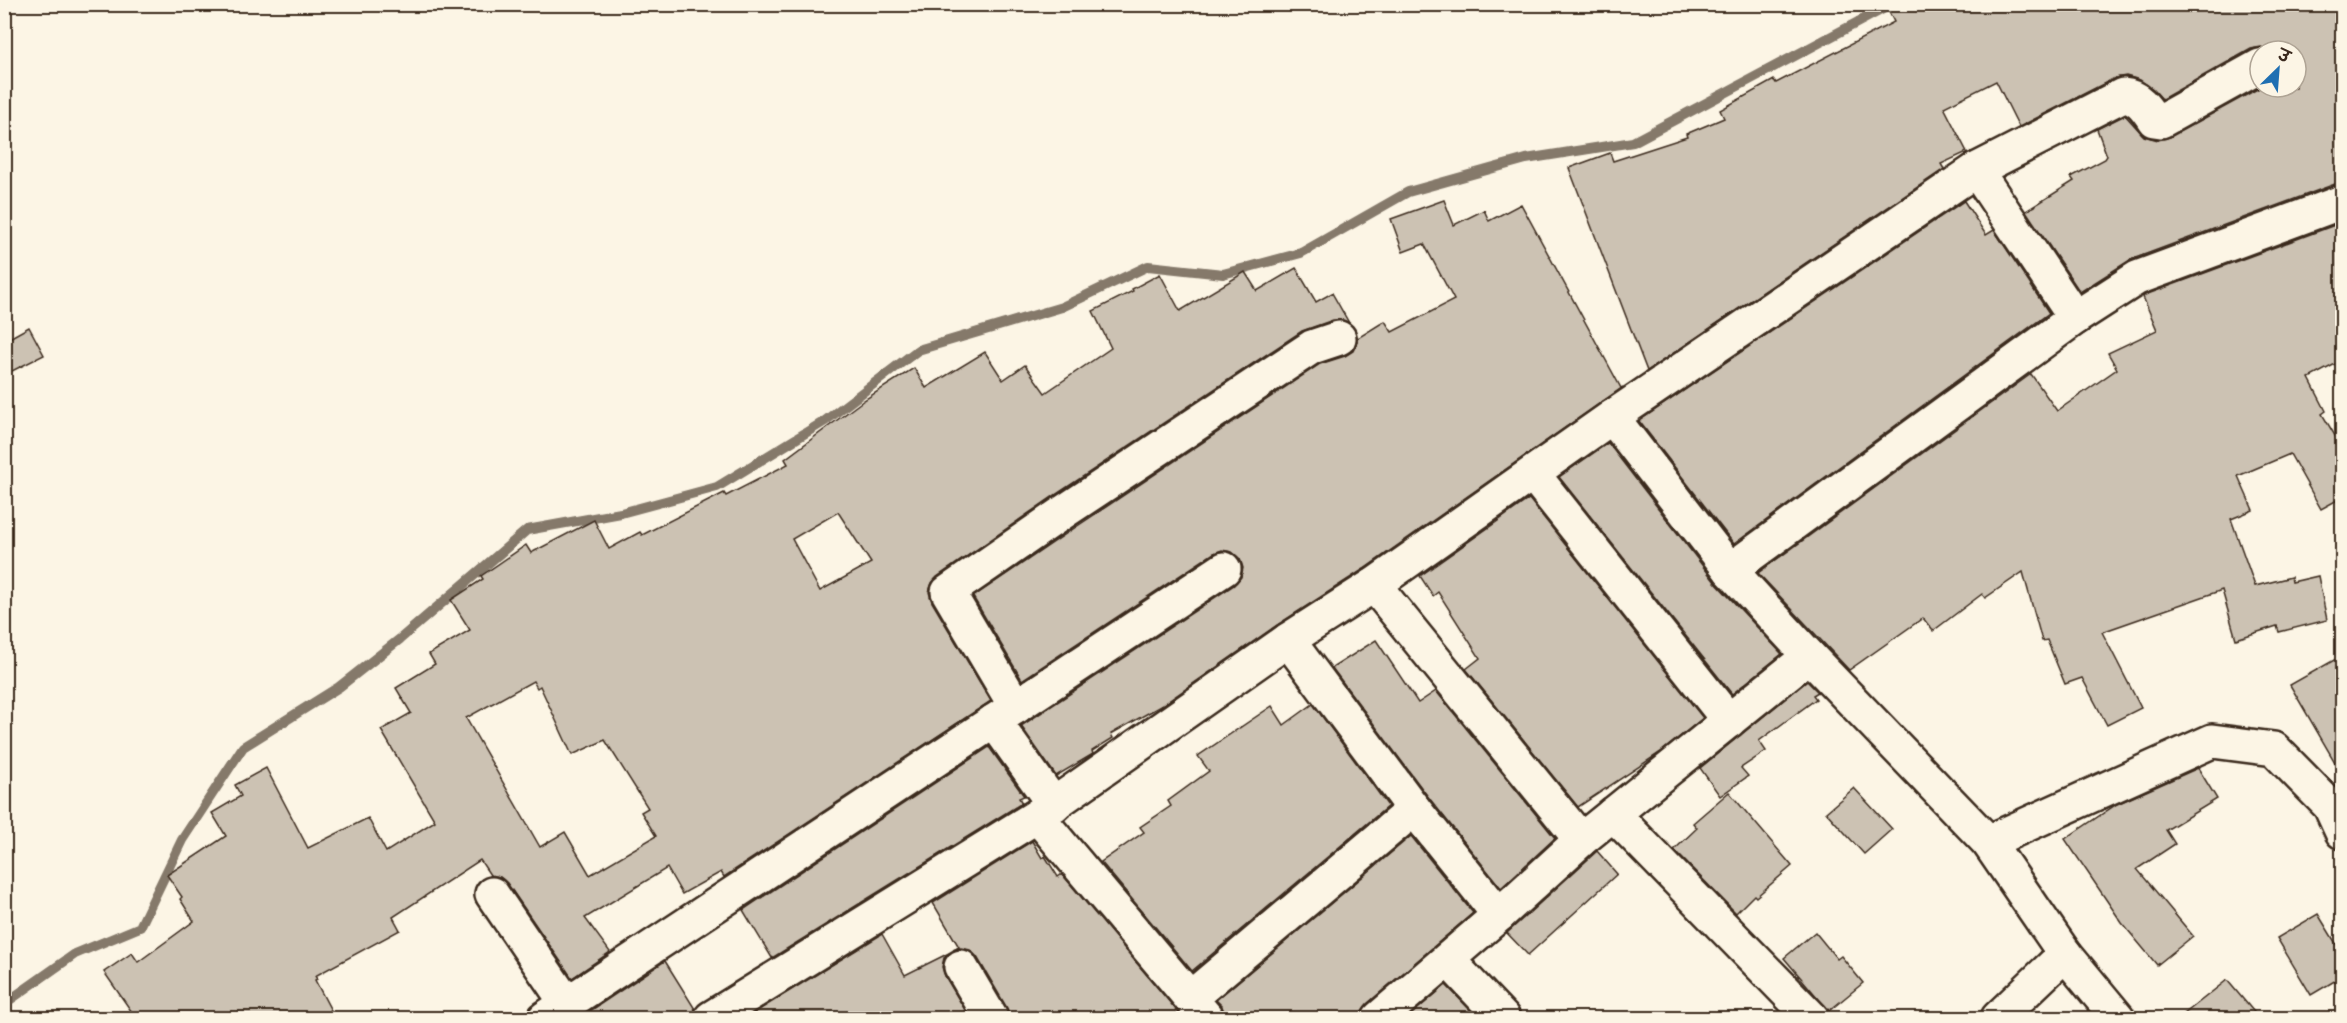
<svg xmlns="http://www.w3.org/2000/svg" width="2347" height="1023" viewBox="0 0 2347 1023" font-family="Pangolin,'Playpen Sans Deva',sans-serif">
  <rect width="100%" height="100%" fill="#fcf5e5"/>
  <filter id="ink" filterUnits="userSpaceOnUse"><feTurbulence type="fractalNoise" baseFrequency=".0167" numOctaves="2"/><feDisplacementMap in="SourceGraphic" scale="12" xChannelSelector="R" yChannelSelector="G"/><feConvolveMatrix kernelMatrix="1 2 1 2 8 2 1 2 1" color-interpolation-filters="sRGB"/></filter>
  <g filter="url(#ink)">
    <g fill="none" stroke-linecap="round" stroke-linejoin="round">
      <path stroke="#85796b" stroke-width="10" d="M4,1004l71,-50 65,-27 42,-87 61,-93 96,-60 61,-48 127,-109 94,-17 96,-26 108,-66 93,-71 144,-43 86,-41 75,8 78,-21 107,-61 118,-33 107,-17 259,-138"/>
    </g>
    <g fill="#ccc2b3" stroke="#3b2a1e" stroke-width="1.5" fill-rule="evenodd">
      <path d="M1885,4h458v180h-8l-205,76 -50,32 -54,-81 48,-30 -3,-4 34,-18 2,-3 -10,-27 28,-14 19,21 14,4 12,-3 91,-50h35v-36h-25l-10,-4 -10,2 -89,50 -9,-10 -13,-9 -14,-4 -11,2 -96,49 -23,-46 -52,26 23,45 -26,12 3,5 -297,202 -78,-203 41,-15 3,8 74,-24 -1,-3 38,-16 -4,-8 54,-30 2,3 118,-61z"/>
      <path d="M1444,200l10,25 30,-15 5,11 32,-17 100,184 2,-1 -259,182 -87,56 -113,79 -53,30 2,4 -21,13 1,3 -37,22 -35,-50 213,-141 7,-8 2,-9 -3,-9 -8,-7 -10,-2 -8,3 -192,127 -49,-83 103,-70 244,-163 25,-8 8,-5 4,-9v-6l1,2 27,-17 7,11 62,-32 -30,-56 -21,8 -12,-33z"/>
      <path d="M1964,201l22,34 8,-5 55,83 -315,231 -95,-123z"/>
      <path d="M2343,222v138l-34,18 17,33 -4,3 21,35v48l-22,12 -31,-55 -52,22 15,34 -22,9 24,67 36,-9 1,5 26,-6 9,44 -48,12 -2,-6 -41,13 -14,-49 -120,42 39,76 -34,17 -25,-47 -17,6 -18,-44 -5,1 -19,-69 -38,26 -3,-4 -49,37 -10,-13 -74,52 -91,-97 273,-199 26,37 60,-42 -9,-16 49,-23 -14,-33 2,-2z"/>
      <path d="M1296,268l20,34 16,-9 17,30 -7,-3h-9l-31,11 -247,164 -118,82 -5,6 -3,9 3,10 59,99 -267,176 -3,-5 -39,22 -15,-26 -82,50 25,34 -38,26 -65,-95 -7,-6 -10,-2 -10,-15 -87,57 7,13 -85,46 2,3 -2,1 20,38h-199l-32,-46 28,-19 6,9 56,-41 -14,-22 2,-2 -15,-22 59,-39 -14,-23 29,-17 -6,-11 31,-17 42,80 60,-30 18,34 49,-31 -54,-91 30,-17 -15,-25 39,-24 -6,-10 41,-24 -19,-30 32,-21 -2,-3 45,-31 5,8 63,-33 15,29 31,-17 2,3 82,-42 2,3 62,-32 -3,-5 79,-59 50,-32 12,20 59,-36 18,28 22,-15 20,28 66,-45 -18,-37 40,-20 -1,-2 28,-15 20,37 65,-39 12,19zM838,512l33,51 -51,28 -28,-52zM533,681l4,7 3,-2 32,69 33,-15 43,68 -7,4 15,24 -66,39 -25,-43 -25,15 -74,-129z"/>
      <path d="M29,327l15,28 -40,20v-34z"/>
      <path d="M1608,443l107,139 67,72 -50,40 -173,-217z"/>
      <path d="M1529,499l174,219 -42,34 -83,55 -112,-138 14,-11 -42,-66 -5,4 -13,-20z"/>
      <path d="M1376,640l42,63 18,-12 119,147 -54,50 -72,-90 -97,-130z"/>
      <path d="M2343,655v121l-53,-91z"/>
      <path d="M1807,681l11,11 -5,3 3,4 -57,42 7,10 -25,17 7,8 -28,20 -20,-28z"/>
      <path d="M1313,704l75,102 -196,165 -91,-109 43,-30 -4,-5 31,-21 -3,-5 41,-30 -11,-15 74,-50 12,19z"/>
      <path d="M989,747l35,49 -5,2 3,5 -250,155 -29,-48z"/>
      <path d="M2198,768l19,31 -51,31 9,14 -38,25 56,67 -36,29 -35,-42 -57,-84 52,-35z"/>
      <path d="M1854,788l38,41 -28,25 -38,-42z"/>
      <path d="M1729,792l63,74 -36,31 -2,-2 -18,18 -62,-63 23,-22 -4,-5z"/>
      <path d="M1411,836l62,77 -106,91 -5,7 -1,7h-136l-3,-12 -6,-6z"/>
      <path d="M1032,841l10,17 3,-2 13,21 4,-3 121,144h-173l-3,-10 -30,-51 -7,-7 -9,-2 -8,2 6,-3 -26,-44z"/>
      <path d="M1597,851l20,23 -89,81 -21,-22z"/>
      <path d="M2318,914l25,41v21l-32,19 -34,-57z"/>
      <path d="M1815,932l22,27 4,-3 22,27 -34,28 -45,-53z"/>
      <path d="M882,934l23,41 46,-23 -7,6 -2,9 3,9 25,42h-224z"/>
      <path d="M665,961l30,48 -3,9h-103l-3,-4z"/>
      <path d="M2227,980l32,38h-80z"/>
      <path d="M1446,985l32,33h-71z"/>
    </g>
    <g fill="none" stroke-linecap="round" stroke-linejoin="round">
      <defs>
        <g id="minor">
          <path d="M1976,170l99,148"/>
          <path d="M1612,417l118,153 79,86 179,186 77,112 53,64"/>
          <path d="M1533,474l196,247"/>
          <path d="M1730,570l345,-252 62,-40 205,-76"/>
          <path d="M1374,585l207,255"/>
          <path d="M1288,640l126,169 85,106"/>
          <path d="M1016,707l-68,-115 117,-81 247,-164 27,-9"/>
          <path d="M994,721l60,84"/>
          <path d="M1613,814l199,204"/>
          <path d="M1037,816l170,202"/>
          <path d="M1988,842l224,-101 62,8 56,57 12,26"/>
          <path d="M492,894l75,110"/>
          <path d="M1448,960l55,58"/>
          <path d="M961,967l30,51"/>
          <path d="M1190,998l224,-189"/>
          <path d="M545,1018l679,-449"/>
          <path d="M711,1018l326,-202 251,-176 86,-55 238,-168 364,-247 147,-75c15,1 23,13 31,25l7,1 99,-55"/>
          <path d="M1379,1018l120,-103 82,-75 228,-184"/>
          <path d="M1998,1018l67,-64"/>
        </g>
      </defs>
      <use href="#minor" stroke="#3b2a1e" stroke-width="38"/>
      <use href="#minor" stroke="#fcf5e5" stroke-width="33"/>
    </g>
  </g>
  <rect width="2347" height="1023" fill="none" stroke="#fcf5e5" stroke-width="24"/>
  <rect x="12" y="12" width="2323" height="999" fill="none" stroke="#3b2a1e" stroke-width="2" filter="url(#ink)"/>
  <g transform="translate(2278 69) rotate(25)"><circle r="28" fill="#fcf5e5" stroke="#afa495" stroke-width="1.5"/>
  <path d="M0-4.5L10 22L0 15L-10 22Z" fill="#1f6fb2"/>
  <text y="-9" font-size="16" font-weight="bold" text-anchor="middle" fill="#3b2a1e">उ</text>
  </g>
</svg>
